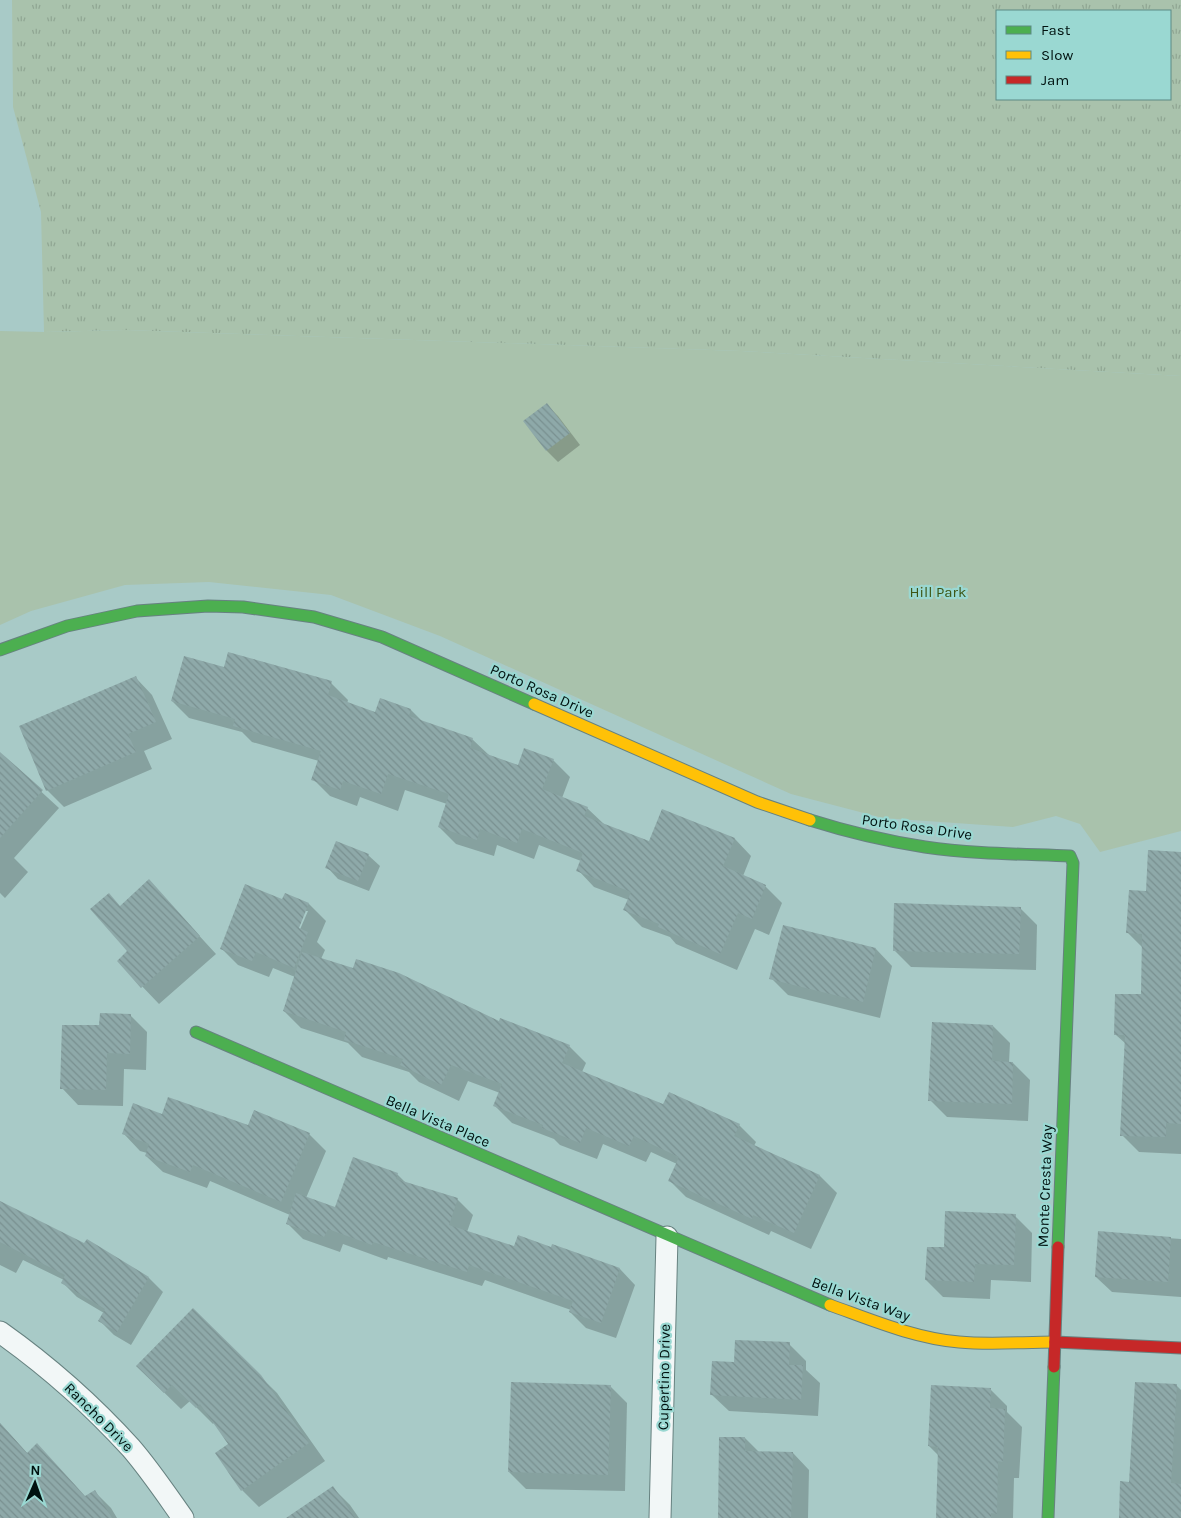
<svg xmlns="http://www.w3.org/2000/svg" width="1181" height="1518" viewBox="0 0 1181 1518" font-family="Karla,sans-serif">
  <defs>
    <pattern id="grass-tufts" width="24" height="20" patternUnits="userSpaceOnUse" patternTransform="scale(1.25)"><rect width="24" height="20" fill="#a9c2ac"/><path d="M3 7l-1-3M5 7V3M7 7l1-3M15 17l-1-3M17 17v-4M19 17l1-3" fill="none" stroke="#90a693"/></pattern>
    <pattern id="building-back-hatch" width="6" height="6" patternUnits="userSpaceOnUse" patternTransform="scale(1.25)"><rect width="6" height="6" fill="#8ea9a9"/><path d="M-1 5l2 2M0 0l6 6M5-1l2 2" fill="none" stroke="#799090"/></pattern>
  </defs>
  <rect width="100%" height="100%" fill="#a8cac7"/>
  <path fill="url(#grass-tufts)" fill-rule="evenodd" d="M12,0h1169v376l-440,-25 -616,-21 -81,2 -3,-120 -28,-105zM997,11h173v88h-173z"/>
  <path fill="#a9c2ac" d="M125,330l616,21 440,25v455l-81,21 -20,-28 -24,-8 -43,11 -130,-9 -92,-24 -351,-158 -109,-41 -122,-13 -84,3 -94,26 -31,14v-294l44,1z"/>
  <g fill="#0003" fill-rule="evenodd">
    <path d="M547,405l11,11 22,29 -22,17 -11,-11 -22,-30z"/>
    <path d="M225,669l106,14 17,17 -1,4 29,10 35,-4 12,12 49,17 18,17 29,10 34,-6 17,17 -8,21 25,10 18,17 45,17 12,-32 73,29 16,17 -8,20 22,10 17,17 -13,32 -14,-6 -18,41 -61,-26 -6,-7 -28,-10 -17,-17 4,-10 -35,-13 -16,-17 3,-9 -42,-16 -5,14 -37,-14 -3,11 -38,-12 -17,-17 8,-23 -42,-14 -7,21 -38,-14 -3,9 -27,-10 -17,-17 6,-18 -67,-19 -10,-10 -53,-14 -17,-17z"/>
    <path d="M136,678l16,17 20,44 -28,12 8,18 -88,38 -17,-17z"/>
    <path d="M0,754l59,54 -45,50 14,14 -23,26 -5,-5z"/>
    <path d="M1181,853v301l-42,-2 -17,-17 4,-91 -10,-9 26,-40 1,-47 -15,-15 19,-41z"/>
    <path d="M368,855l12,11 -11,25 -31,-12 -11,-12z"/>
    <path d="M149,881l67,73 -57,50 -41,-43 11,-10 -8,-44z"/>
    <path d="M285,895l24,9 17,17 -9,21 8,8 -4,9 248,87 17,17 -4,9 82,34 75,19 17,17 -2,4 66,30 17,17 -26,56 -40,-18 -2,4 -83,-38 -17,-17 8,-16 -26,-12 -5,10 -43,-18 -6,15 -37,-14 -6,-6 -42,-16 -17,-17 5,-13 -32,-12 -9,20 -40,-19 -10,-10 -47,-15 -14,-14 -47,-15 -17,-17 11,-34 -22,-9 -4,9 -31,-12 -17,-17 62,-47zM305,911h3l-10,23 -2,-1z"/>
    <path d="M1020,908l17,17 -1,45 -125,-3 -17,-17z"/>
    <path d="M876,949l16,17 -12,52 -92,-23 -17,-17z"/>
    <path d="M130,1015l17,17 -1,38 -22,-1 -1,37 -45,-1 -16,-17 38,-61z"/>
    <path d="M993,1026l17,17 -1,20h4l17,17 -2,41 -81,-4 -17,-17z"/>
    <path d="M163,1115l146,19 17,17 -20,47 29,11 62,-35 10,10 50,15 16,16 -6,17 48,16h37l1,-2 67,23 15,16 -19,53 -30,-10 -16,-16 1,-2 -86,-30 -3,6 -94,-29 -1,3 -44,-16 -3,8 -37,-13 -16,-16 3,-8 -80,-34 -3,7 -44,-16 -17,-16 1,-3 -7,-2 -16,-17z"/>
    <path d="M0,1202l85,43 2,-4 62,37 14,14 -32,53 -17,-10 -15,-15 5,-7 -27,-16 -15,-15 2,-2 -41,-20 -7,13 -16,-8z"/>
    <path d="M1015,1216l17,17 -1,49 -40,-2 -1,19 -47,-2 -17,-17 19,-32z"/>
    <path d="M1099,1233l82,6v58l-69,-5 -16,-15z"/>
    <path d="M193,1310l84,83 48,68 -66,46 -17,-17 -13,-46 -15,-21 -1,1 -23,-23 -9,8 -44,-43z"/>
    <path d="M789,1344l17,17v9l14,13 -2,33 -89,-5 -17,-16 23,-31z"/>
    <path d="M1176,1385l5,5v128h-61l10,-35z"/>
    <path d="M610,1386l17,17 -2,88 -99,-2 -17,-17z"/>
    <path d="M990,1389l17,17v6l15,15 -3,51h-5l-1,40h-76l2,-62 -10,-10z"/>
    <path d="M0,1423l28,31 57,43 9,-6 17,17 6,10h-117z"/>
    <path d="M745,1438l14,14 34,1 16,17 -1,48h-89z"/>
    <path d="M333,1488l17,17 9,13h-71z"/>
  </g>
  <g fill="url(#building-back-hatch)">
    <path d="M547,403l23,30 -24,18 -23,-30z"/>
    <path d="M228,652l104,29 -4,14 47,17 5,-14 31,11 -2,7 64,22 -3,10 48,17 6,-17 30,11 -12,30 46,18 -4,9 65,25 13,-32 73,29 -12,28 43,19 -14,34 -14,-6 -18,41 -62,-27 1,-3 -36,-14 8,-18 -55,-21 7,-18 -61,-24 -5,14 -37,-14 -3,11 -39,-13 11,-33 -61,-20 -7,20 -38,-13 -3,9 -29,-10 10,-29 -88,-25 2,-7 -64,-18 13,-45 40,11z"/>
    <path d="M136,676l20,46 -28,12 8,18 -90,39 -27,-65z"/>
    <path d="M0,752l43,38 -43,48z"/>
    <path d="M336,841l33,13 -11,27 -33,-13z"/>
    <path d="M1148,850l33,2v272l-15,-1v14l-46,-1 5,-101h-11l1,-41h26l1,-60 -16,-1 3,-43 17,1z"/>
    <path d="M149,879l51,57 -59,52 -24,-27 10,-10 -37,-42 19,-16 11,13z"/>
    <path d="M245,884l37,15 3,-6 24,10 -10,25 9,4 -14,36 -38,-16 -4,9 -32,-12z"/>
    <path d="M894,903l127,4 -2,47 -126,-3z"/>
    <path d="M783,925l93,23 -13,54 -94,-23z"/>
    <path d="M302,952l51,16 3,-9 43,14 100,48 1,-3 70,27 -8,18 101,41 6,-12 71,32 -6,12 86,39 -26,58 -41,-18 -1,4 -84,-38 11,-24 -45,-21 -5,10 -43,-18 -6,15 -38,-15 1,-3 -50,-19 9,-22 -51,-19 -10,20 -41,-20 3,-6 -59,-19 2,-8 -63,-21z"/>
    <path d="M100,1013l31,1 -1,40 -23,-1 -1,37 -46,-1 2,-64h37z"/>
    <path d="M932,1022l61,3 -1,36 21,1 -1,42 -84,-3z"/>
    <path d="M168,1097l80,28 6,-15 56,23 -29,69 -88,-37 -3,7 -45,-16 4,-12 -27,-10 11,-31 29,11z"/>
    <path d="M353,1157l45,16 -2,6 62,19 -9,27 65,21 4,-11 33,12 1,-3 68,24 -19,55 -32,-11 4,-11 -104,-36 -2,7 -94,-30 -1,3 -44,-16 -4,8 -38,-13 10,-31 39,14z"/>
    <path d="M0,1201l84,42 3,-4 62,38 -32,55 -19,-11 7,-12 -44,-26 4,-8 -65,-33z"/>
    <path d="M945,1211l71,3 -2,51 -39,-1 -1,18 -49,-2 2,-33h17z"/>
    <path d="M1098,1231l73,6 -3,45 -73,-5z"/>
    <path d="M193,1308l68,67 48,68 -68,48 -26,-38 13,-9 -28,-40 -4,4 -24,-23 -8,8 -28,-27z"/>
    <path d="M735,1340l55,2 -1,23h14l-2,35 -91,-5 2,-34 22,1z"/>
    <path d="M511,1382l100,3 -3,90 -100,-3z"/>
    <path d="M1135,1382l42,2 -6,99 10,1v34h-62l1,-37 9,1z"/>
    <path d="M931,1385l60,3 -1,20 15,1 -2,53 -5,-1 -1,53 -6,-1v5h-55l2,-71 -10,-1z"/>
    <path d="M0,1423l27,30 10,-10 48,53 10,-6 17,28h-112z"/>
    <path d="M719,1437h26v14l48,1 -2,66h-73z"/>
    <path d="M333,1486l22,32h-69z"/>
  </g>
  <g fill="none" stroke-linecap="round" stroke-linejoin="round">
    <defs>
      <g id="street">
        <path d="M0,1332c48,34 91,72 131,116 19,22 35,46 52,70"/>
        <path d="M660,1518l7,-281"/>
      </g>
      <g id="fast">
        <path d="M0,650l67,-24 70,-15 71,-5 35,1 71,10 68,20 152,67"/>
        <path d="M810,820c38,12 76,21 115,27 48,7 97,7 145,9l3,7 -15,384"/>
        <path d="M196,1032l634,273"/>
        <path d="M1048,1518l6,-151"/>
      </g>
      <g id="slow">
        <path d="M534,704l223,98 53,18"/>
        <path d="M830,1305c42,15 84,33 129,37 32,3 64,0 96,0"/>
      </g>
      <g id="jam">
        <path d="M1055,1342l126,6"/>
        <path d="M1054,1367l4,-120"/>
      </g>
    </defs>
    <use href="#street" stroke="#678280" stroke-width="23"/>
    <use href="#fast" stroke="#678280" stroke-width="13"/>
    <use href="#slow" stroke="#678280" stroke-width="13"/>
    <use href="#jam" stroke="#678280" stroke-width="13"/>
    <use href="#street" stroke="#f2f7f7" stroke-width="21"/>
    <use href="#fast" stroke="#4caf50" stroke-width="11"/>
    <use href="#slow" stroke="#ffc107" stroke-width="11"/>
    <use href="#jam" stroke="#c62828" stroke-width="11"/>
  </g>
  <g text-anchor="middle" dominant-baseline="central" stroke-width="4.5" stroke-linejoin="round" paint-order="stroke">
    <g font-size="15" fill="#3d5515" stroke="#9ad8d2">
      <text x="938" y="592">Hill Park</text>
    </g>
    <g font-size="15" fill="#001210" stroke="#9ad8d2">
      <text transform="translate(542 691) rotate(24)">Porto Rosa Drive</text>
      <text transform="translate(917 827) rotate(8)">Porto Rosa Drive</text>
      <text transform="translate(438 1121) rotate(23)">Bella Vista Place</text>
      <text transform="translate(1045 1186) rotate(-88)">Monte Cresta Way</text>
      <text transform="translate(861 1299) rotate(20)">Bella Vista Way</text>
      <text transform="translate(664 1377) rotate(-89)">Cupertino Drive</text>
      <text transform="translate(99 1417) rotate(45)">Rancho Drive</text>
    </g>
  </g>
  <rect x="996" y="10" width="175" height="90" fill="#9ad8d2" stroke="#5c8984"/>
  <rect x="1006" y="26" width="25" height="8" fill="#4caf50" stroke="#5c8984"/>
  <text x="1041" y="35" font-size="15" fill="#001210">Fast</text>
  <rect x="1006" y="51" width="25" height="8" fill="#ffc107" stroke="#5c8984"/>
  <text x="1041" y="60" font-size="15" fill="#001210">Slow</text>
  <rect x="1006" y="76" width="25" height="8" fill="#c62828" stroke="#5c8984"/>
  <text x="1041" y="85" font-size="15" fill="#001210">Jam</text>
  <g transform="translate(35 1483) rotate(2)" stroke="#9ad8d2" stroke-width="4" paint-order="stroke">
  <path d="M0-4L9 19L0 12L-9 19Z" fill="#001210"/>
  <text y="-8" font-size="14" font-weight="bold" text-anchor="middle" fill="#001210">N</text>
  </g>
</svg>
